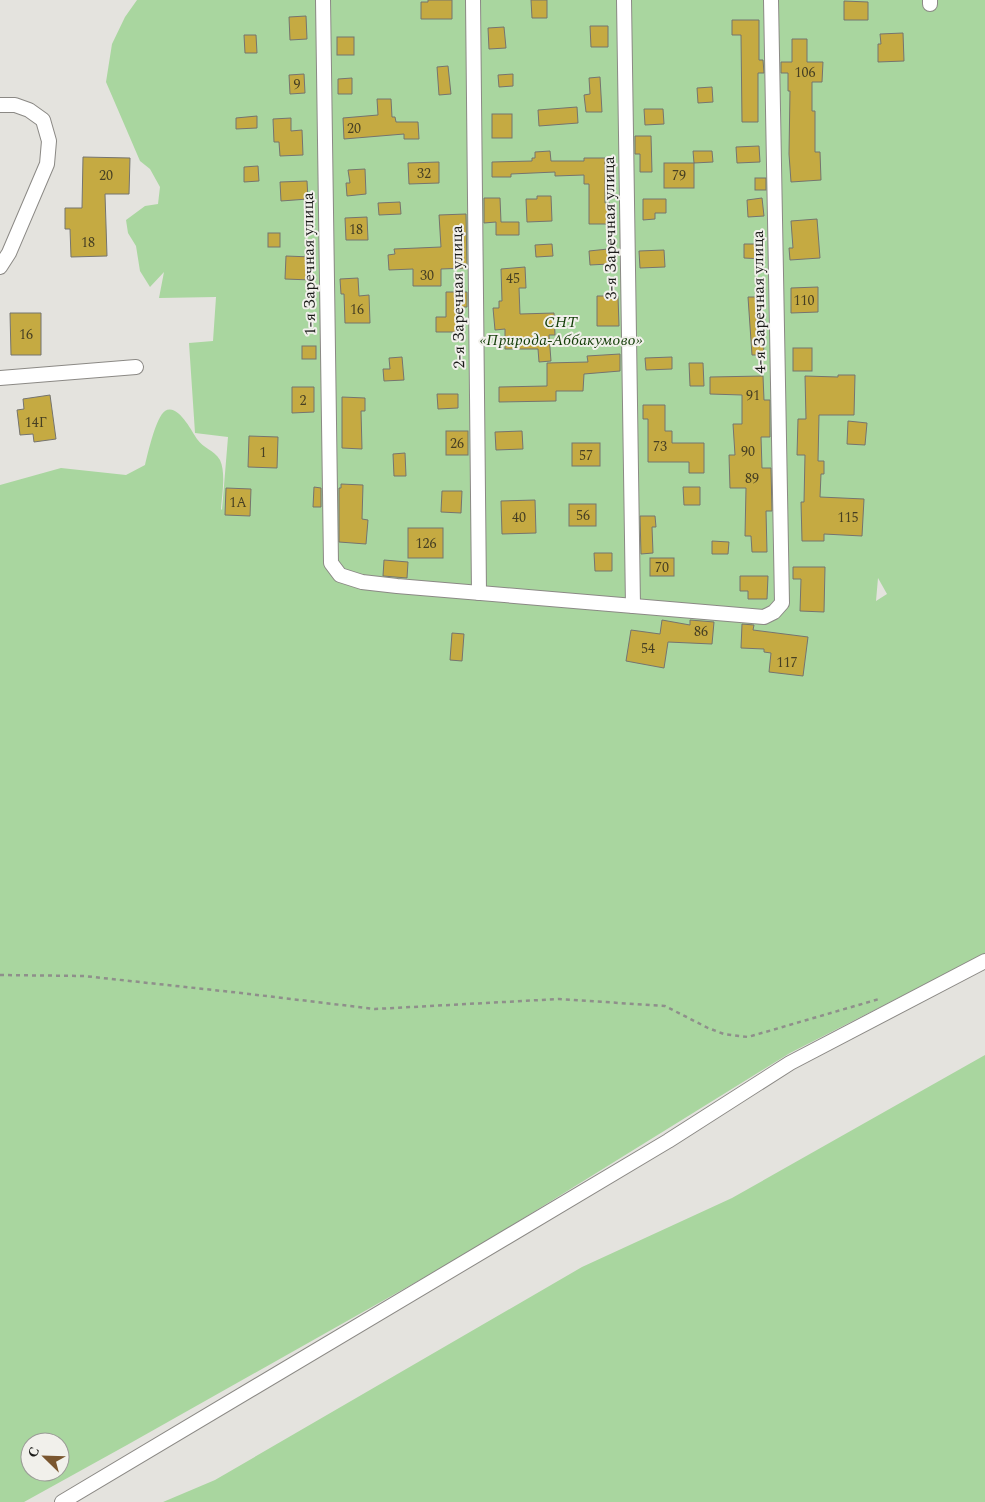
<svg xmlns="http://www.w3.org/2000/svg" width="985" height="1502" viewBox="0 0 985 1502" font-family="Spectral,serif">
  <rect width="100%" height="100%" fill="#e4e3de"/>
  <g fill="#a9d69f" fill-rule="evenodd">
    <path d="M137,0h848v956l-38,17 -157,80 -326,202 -337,190 -103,57h-24v-1017l61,-17 65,7 19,-10c3,-12 11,-48 20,-54 13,-8 27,21 32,28 6,9 17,11 23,21 6,13 2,35 1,49l1,1 6,-73 -33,-4 -6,-90 24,-2 3,-44 -57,1 5,-26 -14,15 -10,-16 -4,-25 -8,-13 -2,-13 19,-14 13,-2 2,-17 -10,-18 -10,-8 -34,-79 6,-38 13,-27zM878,578l9,16 -11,7zM30,1442h30v30h-30z"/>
    <path d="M985,1055v447h-822l52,-22 367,-213 150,-69z"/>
  </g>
  <g fill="#c5aa42" stroke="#75746f">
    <path d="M428,0h24v19h-31v-17h7z"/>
    <path d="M531,0h16v18h-15z"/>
    <path d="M844,1l24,1v18h-24z"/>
    <path d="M306,16l1,23 -17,1 -1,-23z"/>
    <path d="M732,20h27v40h4l1,13h-6v49h-16l-1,-87h-9z"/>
    <path d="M590,26h18v21h-17z"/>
    <path d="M504,27l2,21 -17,1 -1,-21z"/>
    <path d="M903,33l1,28 -26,1v-18h3l-1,-10z"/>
    <path d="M244,35h12l1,18h-12z"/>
    <rect x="337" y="37" width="17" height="18"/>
    <path d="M792,39h15v23h16l-1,20h-10v29h3v41h5l1,28 -30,2 -2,-28 1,-63h-2v-18h-7v-11h11z"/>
    <path d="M448,66l3,28 -12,1 -2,-28z"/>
    <path d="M304,74l1,19 -15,1 -1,-19z"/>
    <path d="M513,74v12l-14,1 -1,-12z"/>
    <path d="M600,77l2,35h-16l-2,-17 6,-1 -1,-16z"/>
    <path d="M352,78v16h-14v-15z"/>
    <path d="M712,87l1,15 -15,1 -1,-15z"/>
    <path d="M377,99h14l1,18h3l1,5h22l1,17h-15v-5l-60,5 -1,-21 35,-3z"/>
    <path d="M577,107l1,16 -39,3 -1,-16z"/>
    <path d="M644,109h19l1,15 -19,1z"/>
    <rect x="492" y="114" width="20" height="24"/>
    <path d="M257,116v12l-21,1v-11z"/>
    <path d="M291,118v13l11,-1 1,25 -23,1 -1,-14h-5l-1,-23z"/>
    <path d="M635,136h16l1,36h-12v-18h-5z"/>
    <path d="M759,146l1,16 -23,1 -1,-16z"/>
    <path d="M550,151l1,10h33v-3h21v45h5v21h-21v-40h-5v-9l-29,1v-4l-44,2v3h-19v-15l40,-1v-3h3v-6z"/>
    <path d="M693,151h19l1,11 -19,1z"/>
    <path d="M83,157l47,1 -1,36h-24l2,62 -36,1 -1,-28h-5v-21h17z"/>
    <path d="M439,162v21l-30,1 -1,-21z"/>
    <rect x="664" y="163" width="30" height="25"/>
    <path d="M258,166l1,15 -15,1v-15z"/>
    <path d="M365,169l1,25 -19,2 -1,-13h4l-2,-13z"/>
    <rect x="755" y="178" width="11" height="12"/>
    <path d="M307,181l1,18 -27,2 -1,-19z"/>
    <path d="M537,196h14l1,25 -25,1 -1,-23h11z"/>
    <path d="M484,198h16l1,24h18v13h-23v-13l-12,1z"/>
    <path d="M762,198l2,18 -16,1 -1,-17z"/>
    <path d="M643,199h23v14h-11v6l-12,1z"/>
    <path d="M400,202l1,12 -22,1 -1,-12z"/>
    <path d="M466,214l1,54 -26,1v17h-28v-17l-24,1 -1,-15 7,-1 -1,-5 47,-2 -2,-32z"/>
    <path d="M367,217l1,23h-22l-1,-22z"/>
    <path d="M817,219l3,39 -30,2 -1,-12h4l-2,-27z"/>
    <rect x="268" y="233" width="12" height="14"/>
    <path d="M552,244l1,12 -17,1 -1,-12z"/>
    <path d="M744,244h20l-1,15 -19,-1z"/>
    <path d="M608,249l1,15 -19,1 -1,-14z"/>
    <path d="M664,250l1,17 -25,1 -1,-17z"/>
    <path d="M286,256l26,1 -1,23 -26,-1z"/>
    <path d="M525,267l1,21h-7l1,26 34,-1 1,22h-6l2,26 -12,1 -1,-13h-33v-20l-10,1 -2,-22h6v-7h3l-1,-32z"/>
    <path d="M358,278l1,18 10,-1 1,28h-25l-1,-29h-3l-1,-15z"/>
    <path d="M818,287v25l-27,1v-25z"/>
    <path d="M446,292h21v15h-8l-1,25h-22v-15h10z"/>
    <path d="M597,296h21l1,30h-22z"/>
    <path d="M748,297h14l2,58h-12z"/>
    <path d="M10,313h31v42h-30z"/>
    <rect x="302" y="346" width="14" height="13"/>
    <rect x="793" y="348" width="19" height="23"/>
    <path d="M620,354v17l-36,3 -1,17h-27v10l-57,1v-15l48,-1v-23l41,-1 -1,-6z"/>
    <path d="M402,357l2,23 -20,1 -1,-12h7l-1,-11z"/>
    <path d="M672,357v12l-26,1 -1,-12z"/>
    <path d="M689,363h14l1,23h-14z"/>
    <path d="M838,375h17l-1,40h-35l-1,46h6v13h-3l-1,23 44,2 -2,37 -38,-2v7h-22l-1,-39h3l1,-47h-8l1,-36h8l-1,-43 33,1z"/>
    <path d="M763,376l1,24h6v37h-9l1,31h9l1,43h-6l1,41h-15l-1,-16h-6l1,-48h-16l-1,-33h6l-2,-31h9v-29l-32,-1v-17z"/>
    <path d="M292,387h22v25l-22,1z"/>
    <path d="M437,394h21v14l-20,1z"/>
    <path d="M50,395l6,44 -22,3 -1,-8 -13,1 -3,-25 7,-1 -1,-10z"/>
    <path d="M342,397l23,1v13h-4l1,38 -20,-1z"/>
    <path d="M643,405h22v26h7v12h32v30h-15v-11h-41v-43h-5z"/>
    <path d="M848,421l19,2 -2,22 -18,-1z"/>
    <rect x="446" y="431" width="22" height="24"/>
    <path d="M522,431l1,18 -27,1 -1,-18z"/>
    <path d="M249,436l29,1 -1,31 -29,-1z"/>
    <rect x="572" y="443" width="28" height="23"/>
    <path d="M405,453l1,23h-12l-1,-22z"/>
    <path d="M341,484l22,1 -1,34 6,1 -2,24 -27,-2v-54h2z"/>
    <path d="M314,487l7,1v19h-8z"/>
    <path d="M683,487h17v18h-16z"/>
    <path d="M226,488l25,1 -1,27 -25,-1z"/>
    <path d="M442,491h20l-1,22 -20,-1z"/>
    <path d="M535,500l1,33 -34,1 -1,-33z"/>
    <rect x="569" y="504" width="27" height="22"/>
    <path d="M640,516h15l1,11h-4l1,26 -12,1z"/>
    <rect x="408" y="528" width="35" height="30"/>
    <path d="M712,541l17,1 -1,12h-16z"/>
    <path d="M594,553h18v18h-17z"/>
    <rect x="650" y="558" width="24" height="18"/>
    <path d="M384,560l24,2 -1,16 -24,-2z"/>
    <path d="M793,567h32l-1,45 -24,-1 1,-32h-8z"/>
    <path d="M740,576h28l-1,23h-19v-8h-8z"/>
    <path d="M662,620l28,5v-5l24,2 -2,22 -44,-2 -4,26 -38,-7 5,-31 29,4z"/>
    <path d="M742,624l12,1 -1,5 55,7 -5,39 -34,-4 2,-19 -7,-1v-3l-23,-1z"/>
    <path d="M452,633l12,1 -2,27 -12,-1z"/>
  </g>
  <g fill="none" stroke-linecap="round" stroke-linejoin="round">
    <defs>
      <g id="minor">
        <path d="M323,0l8,563 9,12 22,7 35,4 367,31 10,-5 8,-9 -11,-603"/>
        <path d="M473,0l6,593"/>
        <path d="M624,0l9,606"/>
        <path d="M930,4v-4"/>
        <path d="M0,105h15l14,5 14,10 6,21 -2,23 -38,89 -9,14"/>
        <path d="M0,378l136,-11"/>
        <path d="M62,1502l606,-361 122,-78 195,-102"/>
      </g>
    </defs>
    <use href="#minor" stroke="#8b8985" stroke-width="16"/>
    <path stroke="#8f8f8b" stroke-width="2.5" stroke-dasharray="4 4" stroke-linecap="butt" d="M0,975l84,1 157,17 134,16 184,-10 106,7 43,22 16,6 24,3 131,-38"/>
    <use href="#minor" stroke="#fff" stroke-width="14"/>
  </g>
  <g text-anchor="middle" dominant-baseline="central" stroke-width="4" stroke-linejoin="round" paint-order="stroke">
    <g font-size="14" fill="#463f23">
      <text x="805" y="72">106</text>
      <text x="297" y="84">9</text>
      <text x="354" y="128">20</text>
      <text x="424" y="173">32</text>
      <text x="106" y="175">20</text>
      <text x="679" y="175">79</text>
      <text x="356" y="229">18</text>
      <text x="88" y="242">18</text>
      <text x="427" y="275">30</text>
      <text x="513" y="278">45</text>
      <text x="804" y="300">110</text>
      <text x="357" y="309">16</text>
      <text x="26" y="334">16</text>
      <text x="753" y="395">91</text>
      <text x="303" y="400">2</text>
      <text x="36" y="422">14Г</text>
      <text x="457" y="443">26</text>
      <text x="660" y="446">73</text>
      <text x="748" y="451">90</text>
      <text x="263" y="452">1</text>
      <text x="586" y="455">57</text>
      <text x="752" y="478">89</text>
      <text x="238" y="502">1А</text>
      <text x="583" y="515">56</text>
      <text x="519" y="517">40</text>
      <text x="848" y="517">115</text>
      <text x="426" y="543">126</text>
      <text x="662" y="567">70</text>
      <text x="701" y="631">86</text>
      <text x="648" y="648">54</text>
      <text x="787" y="662">117</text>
    </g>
    <g font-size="16" fill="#1b1b19" stroke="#f1f0eb">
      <text transform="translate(610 228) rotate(-91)">3-я Заречная улица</text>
      <text transform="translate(309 264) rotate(-91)">1-я Заречная улица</text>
      <text transform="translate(458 297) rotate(-91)">2-я Заречная улица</text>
      <text transform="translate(759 302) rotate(-91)">4-я Заречная улица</text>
    </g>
    <g font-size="16" font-style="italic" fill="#133d07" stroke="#f1f0eb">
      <text x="561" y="322">СНТ<tspan x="561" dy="18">«Природа-Аббакумово»</tspan></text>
    </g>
  </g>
  <g transform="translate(45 1457) rotate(293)"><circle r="24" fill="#f1f0eb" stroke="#9b9b97"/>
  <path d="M0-4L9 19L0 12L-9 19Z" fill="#7a562f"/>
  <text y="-8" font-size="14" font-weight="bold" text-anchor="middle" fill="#1b1b19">С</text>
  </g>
</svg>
